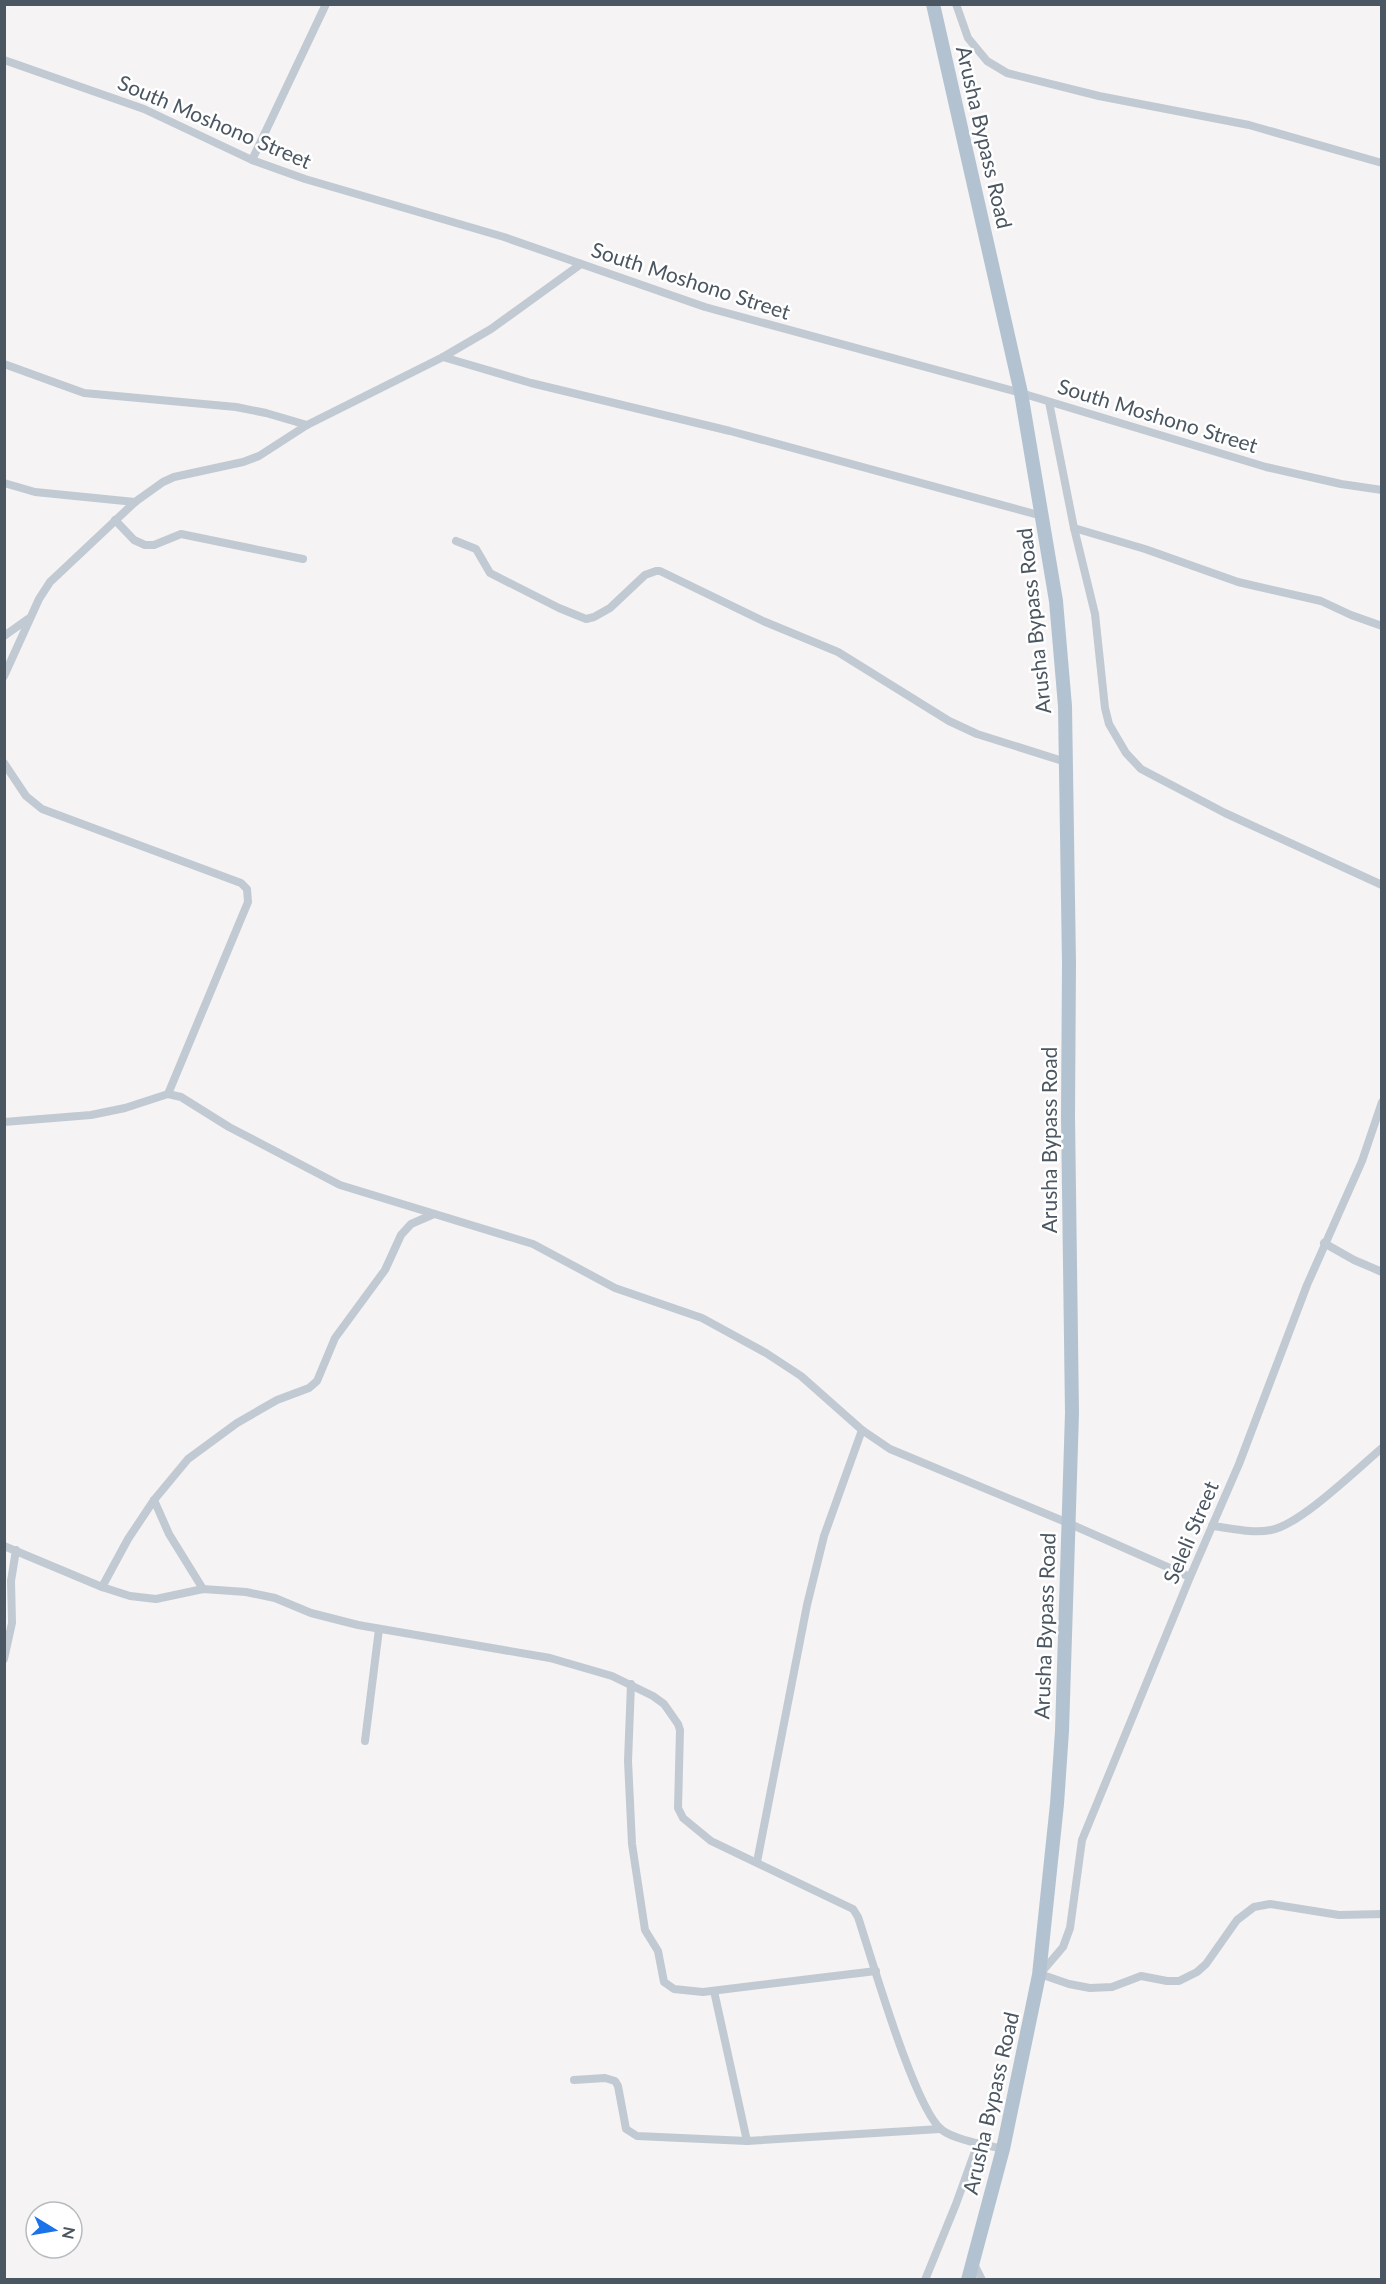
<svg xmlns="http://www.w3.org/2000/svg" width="1386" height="2284" viewBox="0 0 1386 2284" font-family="Lato,sans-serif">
  <rect width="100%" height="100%" fill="#f5f3f3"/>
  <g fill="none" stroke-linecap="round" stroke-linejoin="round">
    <g stroke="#c1cad2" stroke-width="8">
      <path d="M956,4l12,34 19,23 20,12 92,23 150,29 133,38"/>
      <path d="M4,60l140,49 108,51 53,19 199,58 201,70 316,86 245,74 75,17 41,6"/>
      <path d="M252,160l74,-156"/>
      <path d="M443,357l88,26 199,48 312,85"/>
      <path d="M4,364l80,29 152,14 30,6 41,12"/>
      <path d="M1049,402l25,126 21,86 10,94 4,16 17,29 15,16 84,44 157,72"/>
      <path d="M4,483l31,9 100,10"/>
      <path d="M115,520l19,20 11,5h9l27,-11 122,25"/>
      <path d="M1074,528l71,21 93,33 83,19 30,14 31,11"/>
      <path d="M456,541l20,8 14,24 69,35 27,11 8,-2 16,-9 35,-33 11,-4h4l103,50 75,31 111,69 28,13 89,28"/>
      <path d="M4,636l24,-17"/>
      <path d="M4,676l35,-77 11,-17 85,-80 28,-20 11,-5 69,-15 16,-6 48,-31 136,-68 48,-28 90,-65"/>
      <path d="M4,763l22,33 16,13 199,74 6,6 1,13 -80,192"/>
      <path d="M4,1122l87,-7 34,-7 43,-14 13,3 48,30 111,58 193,59 82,44 87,30 64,35 35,23 61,54 28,19 178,74 122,54"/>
      <path d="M1324,1243l30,17 28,12"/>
      <path d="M154,1500l15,34 34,55"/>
      <path d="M1212,1526c19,2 40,8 59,4 29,-5 86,-61 111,-82"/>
      <path d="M4,1546l98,41 28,9 26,3 47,-10 43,3 29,6 36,15 47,12 192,33 62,18 41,20 11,8 14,20 2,6 -2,78 5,10 28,23 142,68 5,8c13,39 57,193 84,213 13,10 45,15 61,19"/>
      <path d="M102,1587l26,-48 26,-39 34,-41 49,-36 40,-23 32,-12 8,-7 18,-43 50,-68 16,-35 10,-11 23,-10"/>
      <path d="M4,1659l8,-36 -1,-42 5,-31"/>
      <path d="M631,1684l-3,77 4,83 13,86 13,21 6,31 10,7 29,3 173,-21"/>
      <path d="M365,1741l14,-112"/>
      <path d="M757,1862l50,-257 17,-69 38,-106"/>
      <path d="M1040,1974l23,-27 7,-19 12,-88 108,-263 49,-113 68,-179 55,-124 20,-59"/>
      <path d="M1040,1974l29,10 21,4 22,-1 29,-11 26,5h12l18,-9 9,-8 31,-44 17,-13 16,-3 69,11 43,-1"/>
      <path d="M714,1991l33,150"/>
      <path d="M574,2080l31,-2 10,3 3,5 8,43 11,7 110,5 193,-12"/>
      <path d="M973,2262l9,18"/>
      <path d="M925,2280l31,-76 22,-61"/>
    </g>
    <path stroke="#b3c2d1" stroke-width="14" d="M933,4l88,389 35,208 9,105 4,257 -1,153 4,297 -10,318 -5,73 -18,171 -36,174 -35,131"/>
  </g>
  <g text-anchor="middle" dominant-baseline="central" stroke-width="5" stroke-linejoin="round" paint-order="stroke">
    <g font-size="21" fill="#4a5661" stroke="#fff">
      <text transform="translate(215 121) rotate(23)">South Moshono Street</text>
      <text transform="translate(985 137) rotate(77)">Arusha Bypass Road</text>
      <text transform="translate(691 280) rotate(18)">South Moshono Street</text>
      <text transform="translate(1158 415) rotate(17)">South Moshono Street</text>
      <text transform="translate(1033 621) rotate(-96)">Arusha Bypass Road</text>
      <text transform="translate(1048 1140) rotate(-90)">Arusha Bypass Road</text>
      <text transform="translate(1190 1532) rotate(-67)">Seleli Street</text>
      <text transform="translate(1044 1626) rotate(-88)">Arusha Bypass Road</text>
      <text transform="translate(990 2103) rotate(-77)">Arusha Bypass Road</text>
    </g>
  </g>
  <rect width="1386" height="2284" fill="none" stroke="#4a5661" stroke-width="12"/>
  <g transform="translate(54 2230) rotate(101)"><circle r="28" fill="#ffffff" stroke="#b7bbc0" stroke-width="1.5"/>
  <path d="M0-4.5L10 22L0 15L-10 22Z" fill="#1a73e8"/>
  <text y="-9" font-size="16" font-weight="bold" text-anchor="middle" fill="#4a5661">N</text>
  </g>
</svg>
